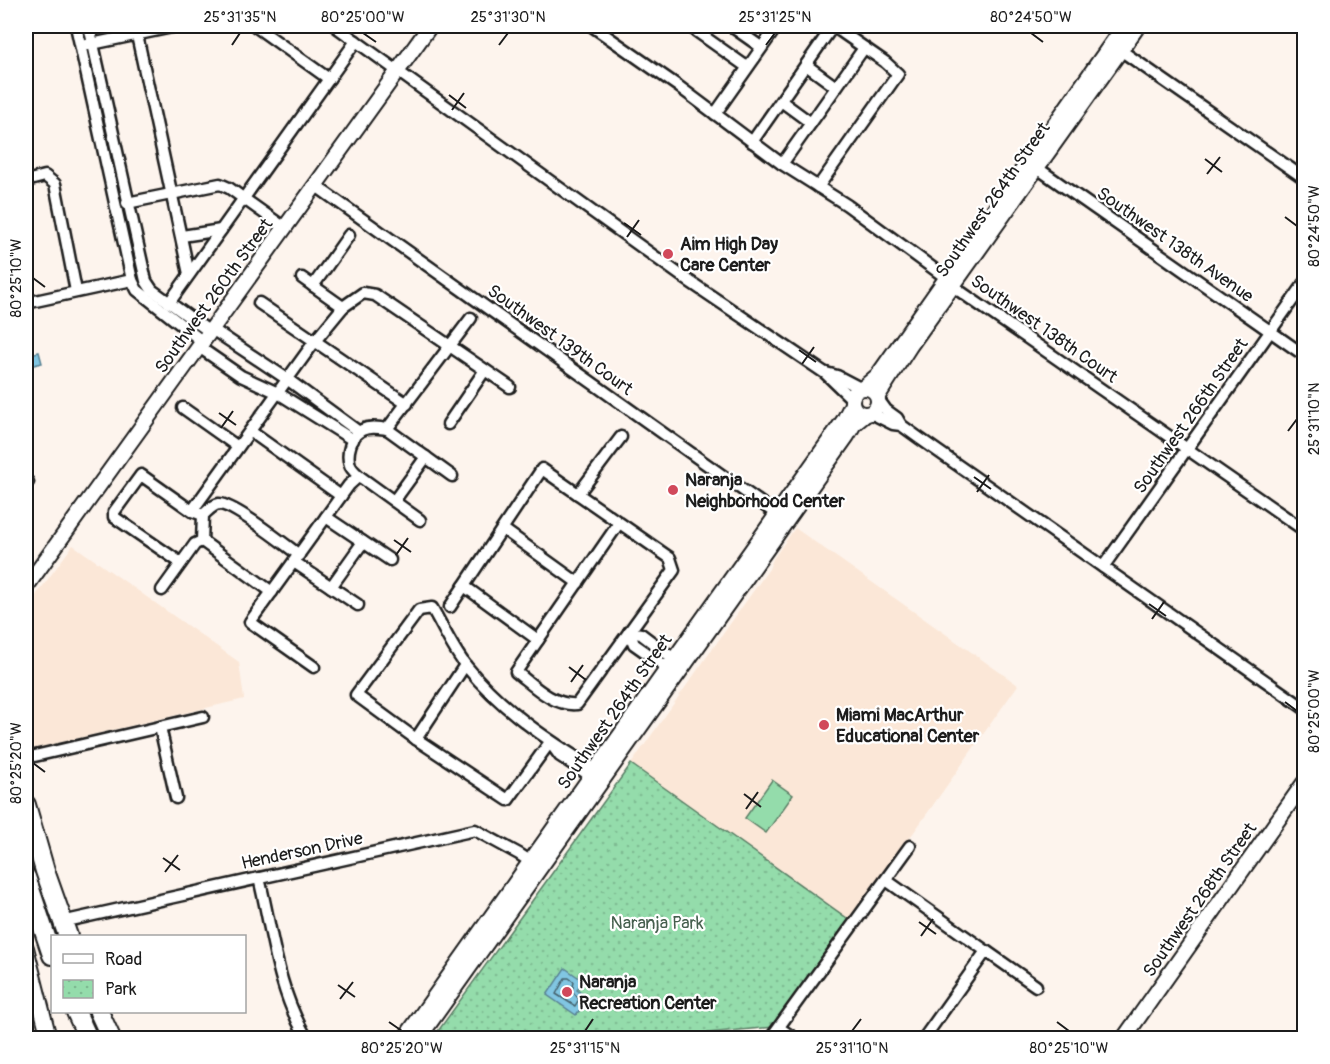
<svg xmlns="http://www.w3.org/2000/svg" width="1330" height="1064" viewBox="0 0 1330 1064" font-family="Pangolin,sans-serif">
  <defs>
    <pattern id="park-dots" width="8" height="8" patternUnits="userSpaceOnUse" patternTransform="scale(1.5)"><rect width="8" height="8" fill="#94dcab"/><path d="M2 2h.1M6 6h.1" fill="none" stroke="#7fbc93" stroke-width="1.8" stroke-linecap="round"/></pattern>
  </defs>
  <rect width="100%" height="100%" fill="#fdf4ed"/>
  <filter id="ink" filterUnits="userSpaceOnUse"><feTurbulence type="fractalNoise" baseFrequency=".0167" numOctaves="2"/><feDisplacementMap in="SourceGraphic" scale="12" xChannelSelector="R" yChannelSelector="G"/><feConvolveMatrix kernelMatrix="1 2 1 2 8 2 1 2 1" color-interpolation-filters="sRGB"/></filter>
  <g filter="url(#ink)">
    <g fill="#fbe7d7">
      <path d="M795,528l223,157 -167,236 -220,-157 138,-195 4,-10z"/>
      <path d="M73,545l166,117 5,37 -216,51 -2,-14v-127z"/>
    </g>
    <path fill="#94dcab" stroke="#587c64" stroke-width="1.5" d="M772,780l21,15 -27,38 -21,-15z"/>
    <path fill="url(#park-dots)" stroke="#587c64" stroke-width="1.5" d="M631,764l220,157 -76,106 -124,11h-218z"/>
    <g fill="#81c6e2" stroke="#598293" stroke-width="1.5">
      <path d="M39,352l3,11 -16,4v-12z"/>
      <path d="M565,968l17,12 -5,10 11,8 -12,17 -29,-20z"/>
    </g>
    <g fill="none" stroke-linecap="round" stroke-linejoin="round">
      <path stroke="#44606b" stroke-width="1.5" d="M565,978h4l5,4 -2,9 7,8 -4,7 -19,-12z"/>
      <defs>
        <g id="street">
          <path d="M76,26l56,254 5,10 66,52"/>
          <path d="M89,26l57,255 6,9 58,42"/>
          <path d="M135,26l54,248"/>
          <path d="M255,26l74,53"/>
          <path d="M335,26l348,251 142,96 27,26"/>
          <path d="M592,26l86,60 104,78 65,41 98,72 16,15 343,238"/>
          <path d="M689,26l58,41"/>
          <path d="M731,26l30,21"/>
          <path d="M87,45l90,-19"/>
          <path d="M1116,47l188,131"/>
          <path d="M806,65l30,22"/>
          <path d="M781,101l30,22"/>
          <path d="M715,114l62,-88"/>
          <path d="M752,142l81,-116"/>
          <path d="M782,164l82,-116"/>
          <path d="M1033,165l271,190"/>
          <path d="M26,181l19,-5 10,8 21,107"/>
          <path d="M316,186l466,332"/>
          <path d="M818,187l80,-113 -13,-12 -52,-36"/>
          <path d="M127,203l93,-19 9,4 56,40"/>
          <path d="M182,236l39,-6"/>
          <path d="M302,278l41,29"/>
          <path d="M313,286l36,-51"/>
          <path d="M26,303l106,-23"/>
          <path d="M169,303l187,-262"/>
          <path d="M259,303l148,101"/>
          <path d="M212,329l75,50 72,53"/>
          <path d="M199,347l42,29 37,17 75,47"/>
          <path d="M826,373l11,3 23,12"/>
          <path d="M878,399l8,11 11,8 4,7 18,13 385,270"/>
          <path d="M183,408l55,39"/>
          <path d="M871,413l22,11 8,1"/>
          <path d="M448,424l37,-54"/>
          <path d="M387,429l84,-111"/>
          <path d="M250,431l91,65"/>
          <path d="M26,481l2,1"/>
          <path d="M578,494l43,-57"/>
          <path d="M394,501l32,-44"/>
          <path d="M192,511l123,-170 28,-34 20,-14 12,2 135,92"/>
          <path d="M326,517l64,43"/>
          <path d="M420,520l-61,-44c-3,-3 -8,-7 -9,-11 -4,-11 1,-30 12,-35 8,-4 17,-2 25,-1l65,47"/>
          <path d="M503,529l75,54"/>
          <path d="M202,541l1,-26c5,-4 9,-10 16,-11 15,0 65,40 80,51"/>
          <path d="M202,541l70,51"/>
          <path d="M294,562l64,43"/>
          <path d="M181,563l-67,-46v-5l27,-37 51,36 11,4"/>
          <path d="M1103,567l201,-283"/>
          <path d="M464,586l74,54"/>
          <path d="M331,587l32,-45"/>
          <path d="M162,590l33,-46 7,-3"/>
          <path d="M450,607l92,-138 128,89 4,12 -97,134c-24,2 -43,-18 -61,-32l103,-149"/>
          <path d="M629,632l5,12 34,24"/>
          <path d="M629,632l12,2 33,25"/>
          <path d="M314,667l-64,-45 99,-137 10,-9"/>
          <path d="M160,727l16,71"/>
          <path d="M416,739l49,-74"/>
          <path d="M550,742l-42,58 -92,-61 -60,-44 63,-85 13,-2c11,19 21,42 35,59 35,43 82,74 129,103"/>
          <path d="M552,745l8,11 31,20"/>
          <path d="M26,758l177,-41"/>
          <path d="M259,878c13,52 18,110 46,157"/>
          <path d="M886,880l100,71"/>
          <path d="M62,922l413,-92 44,24 18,12"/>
          <path d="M779,1028l15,10"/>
          <path d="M773,1035l137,-189"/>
          <path d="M924,1038l62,-87 50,35"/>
        </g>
        <g id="secondary">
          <path d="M864,387l14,-12 246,-349"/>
          <circle cx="865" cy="401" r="13"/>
          <path d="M878,396l32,-50 228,-320"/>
          <path d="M26,587l404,-561"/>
          <path d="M26,948l23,90"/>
          <path d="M405,1038l439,-618 8,-16"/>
          <path d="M419,1038l428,-602 7,-12 12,-10"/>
          <path d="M1124,1038l180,-255"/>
        </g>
        <g id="highway">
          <path d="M26,805l19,66 23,65"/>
          <path d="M26,877l26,78"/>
          <path d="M76,1012l12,26"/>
          <path d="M99,1012l12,26"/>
        </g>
      </defs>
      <use href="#street" stroke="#1c1c1c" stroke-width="15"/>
      <use href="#secondary" stroke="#1c1c1c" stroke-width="18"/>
      <use href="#highway" stroke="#1c1c1c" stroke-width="22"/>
      <use href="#street" stroke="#fff" stroke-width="10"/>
      <use href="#secondary" stroke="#fff" stroke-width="14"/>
      <use href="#highway" stroke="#fff" stroke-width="18"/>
    </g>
  </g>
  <path fill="none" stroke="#1c1c1c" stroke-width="2" d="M363,33l13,9M1031,33l12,9M232,45l8,-12M499,45l9,-12M766,45l9,-12M449,95l17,13M452,110l12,-17M1205,159l17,13M1207,174l13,-17M1285,217l12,9M624,223l17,12M627,237l12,-17M33,278l12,9M799,350l17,12M802,364l12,-17M219,413l17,12M221,428l12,-17M1288,431l9,-12M974,477l17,12M977,492l12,-17M394,540l17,12M396,555l12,-17M1149,604l17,12M1152,619l12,-17M569,667l17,13M571,682l12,-17M1285,702l12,9M33,763l12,9M744,794l17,13M746,809l12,-17M163,858l17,12M165,872l13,-17M919,922l17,12M921,936l12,-17M338,985l17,12M340,999l13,-17M389,1022l13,9M1057,1022l12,9M585,1031l8,-12M852,1031l9,-12"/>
  <g fill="#d1495b" stroke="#fff" stroke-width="2">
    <circle cx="668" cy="254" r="6"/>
    <circle cx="673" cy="490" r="6"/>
    <circle cx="824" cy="725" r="6"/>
    <circle cx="567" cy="992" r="6"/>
  </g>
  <g text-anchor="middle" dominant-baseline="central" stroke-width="4.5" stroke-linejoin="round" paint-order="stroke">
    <g font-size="18" fill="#1c1c1c" stroke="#fff">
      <text transform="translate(993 200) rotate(-55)">Southwest 264th Street</text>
      <text transform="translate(1175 245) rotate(35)">Southwest 138th Avenue</text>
      <text transform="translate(214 296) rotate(-54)">Southwest 260th Street</text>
      <text transform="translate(1044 329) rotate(35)">Southwest 138th Court</text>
      <text transform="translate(560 340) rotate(36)">Southwest 139th Court</text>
      <text transform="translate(1191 416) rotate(-55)">Southwest 266th Street</text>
      <text transform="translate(615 712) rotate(-55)">Southwest 264th Street</text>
      <text transform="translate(302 851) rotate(-12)">Henderson Drive</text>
      <text transform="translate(1200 900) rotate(-55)">Southwest 268th Street</text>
    </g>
    <g font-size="18" font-weight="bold" fill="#1c1c1c" stroke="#fff" text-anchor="start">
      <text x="680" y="244">Aim High Day<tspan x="680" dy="21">Care Center</tspan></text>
      <text x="685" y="480">Naranja<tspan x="685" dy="21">Neighborhood Center</tspan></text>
      <text x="836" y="715">Miami MacArthur<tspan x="836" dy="21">Educational Center</tspan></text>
      <text x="579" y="982">Naranja<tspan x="579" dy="21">Recreation Center</tspan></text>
    </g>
    <g font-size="18" fill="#465f4e" stroke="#fff">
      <text x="657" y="923">Naranja Park</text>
    </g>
  </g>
  <rect width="1330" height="1064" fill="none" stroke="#fff" stroke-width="66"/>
  <rect x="51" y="935" width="195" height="78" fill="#ffffff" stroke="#a4a4a4" stroke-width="1.5"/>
  <rect x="63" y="954" width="30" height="9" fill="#ffffff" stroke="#a4a4a4" stroke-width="1.5"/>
  <text x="105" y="965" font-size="18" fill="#1c1c1c">Road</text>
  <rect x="63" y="980" width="30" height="18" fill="url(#park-dots)" stroke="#a4a4a4" stroke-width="1.5"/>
  <text x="105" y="995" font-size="18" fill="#1c1c1c">Park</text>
  <rect x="33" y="33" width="1264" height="998" fill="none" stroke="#1c1c1c" stroke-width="2"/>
  <g font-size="15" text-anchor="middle" fill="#1c1c1c">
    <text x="240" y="22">25°31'35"N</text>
    <text x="363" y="22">80°25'00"W</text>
    <text x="508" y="22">25°31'30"N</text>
    <text x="775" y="22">25°31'25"N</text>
    <text x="1031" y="22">80°24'50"W</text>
    <text transform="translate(1314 226) rotate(-90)" y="5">80°24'50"W</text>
    <text transform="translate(16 278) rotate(-90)" y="5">80°25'10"W</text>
    <text transform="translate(1314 419) rotate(-90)" y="5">25°31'10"N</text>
    <text transform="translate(1314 711) rotate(-90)" y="5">80°25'00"W</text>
    <text transform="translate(16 763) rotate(-90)" y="5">80°25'20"W</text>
    <text x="402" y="1053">80°25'20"W</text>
    <text x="585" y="1053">25°31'15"N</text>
    <text x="852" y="1053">25°31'10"N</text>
    <text x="1069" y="1053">80°25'10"W</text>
  </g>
</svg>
